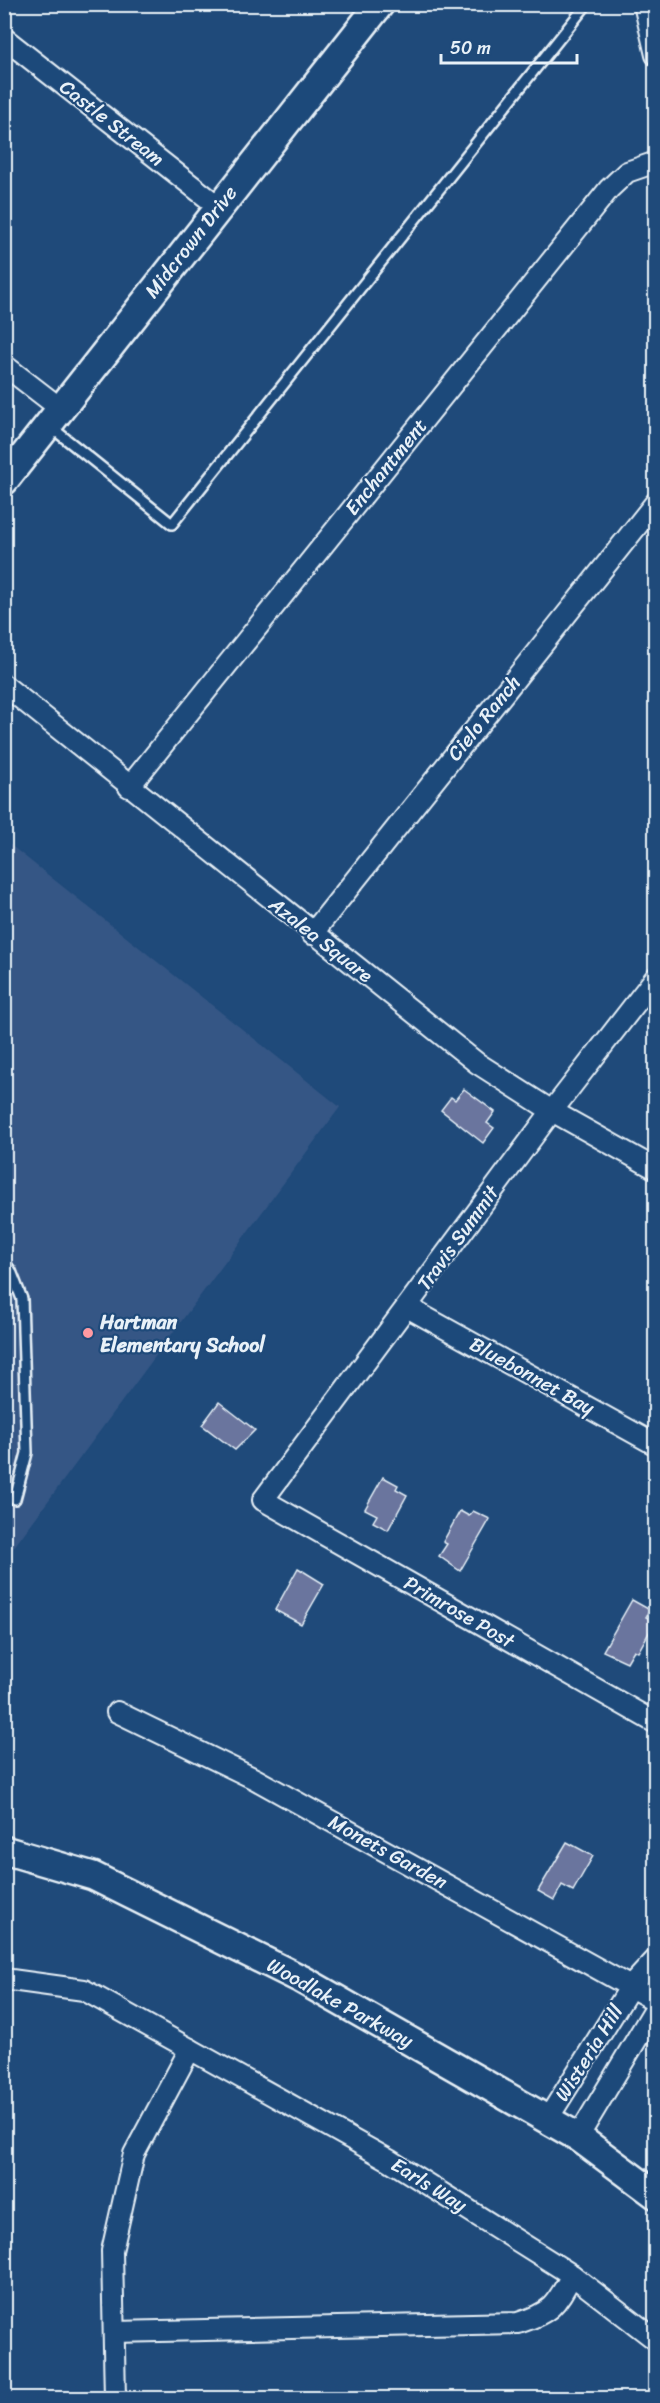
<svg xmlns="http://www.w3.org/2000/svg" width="660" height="2403" viewBox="0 0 660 2403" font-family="Sriracha,sans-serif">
  <rect width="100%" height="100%" fill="#1f4a7a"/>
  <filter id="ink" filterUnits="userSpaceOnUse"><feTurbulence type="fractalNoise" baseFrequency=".0167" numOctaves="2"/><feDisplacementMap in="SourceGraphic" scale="12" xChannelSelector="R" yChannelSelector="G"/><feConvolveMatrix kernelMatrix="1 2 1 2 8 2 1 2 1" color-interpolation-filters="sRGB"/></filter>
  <g filter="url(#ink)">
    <path fill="#365785" d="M4,840l336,267 -335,452h-1z"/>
    <g fill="#6b759e" stroke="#e8f1f8" stroke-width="1.5">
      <path d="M464,1089l31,23 -8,11 7,5 -11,15 -42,-33 10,-13 4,3z"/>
      <path d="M219,1402l36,28 -20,20 -33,-25z"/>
      <path d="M383,1477l15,8 -2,4 11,6 -19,35 -15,-8 4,-7 -12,-6z"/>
      <path d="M460,1511l9,5 4,-5 17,8 -30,52 -21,-15 8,-12 -4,-2z"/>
      <path d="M298,1568l26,16 -23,40 -26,-14z"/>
      <path d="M632,1600l18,10 -4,7 9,5 -17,30 -4,-2 -7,12 -24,-11z"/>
      <path d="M567,1842l26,14 -20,35 -11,-6 -8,15 -16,-9z"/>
    </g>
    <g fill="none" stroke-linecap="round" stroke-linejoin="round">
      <defs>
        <g id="lane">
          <path d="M51,427l121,97 415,-520"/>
          <path d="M4,1262l7,9 11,28 5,154 -12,46"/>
        </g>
        <g id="street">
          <path d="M644,4l12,51"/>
          <path d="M4,38l215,169"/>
          <path d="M4,365l57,44"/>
          <path d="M4,685l473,378 75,48 104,58"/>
          <path d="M129,787l480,-598 18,-17 29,-10"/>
          <path d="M312,934l344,-432"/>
          <path d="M656,977l-104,134 -289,389 393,223"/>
          <path d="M407,1307l249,138"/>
          <path d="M117,1712l138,67 401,222"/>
          <path d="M4,1979l80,11 305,170 183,115 84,65"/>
          <path d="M547,2120l84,-134 25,-27"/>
          <path d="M578,2137l78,-130"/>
          <path d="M114,2332l404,-9c34,-11 37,-17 54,-48"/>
          <path d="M115,2398l-3,-147 22,-97 56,-105"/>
        </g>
        <g id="secondary">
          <path d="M4,481l376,-477"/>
          <path d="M4,1850l89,26 208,103 277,158 78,58"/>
        </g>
      </defs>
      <use href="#lane" stroke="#e8f1f8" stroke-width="14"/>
      <use href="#street" stroke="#e8f1f8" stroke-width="24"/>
      <use href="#secondary" stroke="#e8f1f8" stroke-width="32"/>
      <use href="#lane" stroke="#1f4a7a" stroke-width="9"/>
      <use href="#street" stroke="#1f4a7a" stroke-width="20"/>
      <use href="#secondary" stroke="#1f4a7a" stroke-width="27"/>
    </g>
  </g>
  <circle fill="#ff9aa2" stroke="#1f4a7a" stroke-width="2" cx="88" cy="1333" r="6"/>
  <g text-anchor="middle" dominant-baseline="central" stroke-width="4.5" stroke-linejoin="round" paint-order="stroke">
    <g font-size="20" fill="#e8f1f8" stroke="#1f4a7a">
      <text transform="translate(112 123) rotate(38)">Castle Stream</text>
      <text transform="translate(191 242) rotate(-52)">Midcrown Drive</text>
      <text transform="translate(386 467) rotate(-51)">Enchantment</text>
      <text transform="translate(484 718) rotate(-51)">Cielo Ranch</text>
      <text transform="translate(321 940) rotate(38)">Azalea Square</text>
      <text transform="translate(458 1238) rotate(-54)">Travis Summit</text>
      <text transform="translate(532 1376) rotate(29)">Bluebonnet Bay</text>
      <text transform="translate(459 1612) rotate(30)">Primrose Post</text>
      <text transform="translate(388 1852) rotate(29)">Monets Garden</text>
      <text transform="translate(340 2003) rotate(29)">Woodlake Parkway</text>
      <text transform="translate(589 2053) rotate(-58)">Wisteria Hill</text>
      <text transform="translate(429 2185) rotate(32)">Earls Way</text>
    </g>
    <g font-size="20" font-weight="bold" fill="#e8f1f8" stroke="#1f4a7a" text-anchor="start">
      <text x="100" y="1322">Hartman<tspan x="100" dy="23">Elementary School</tspan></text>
    </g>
  </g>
  <rect width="660" height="2403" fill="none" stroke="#1f4a7a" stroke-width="24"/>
  <rect x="12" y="12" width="636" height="2379" fill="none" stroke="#e8f1f8" stroke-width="2" filter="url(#ink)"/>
  <path d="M441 54v9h136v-9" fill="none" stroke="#e8f1f8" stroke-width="3"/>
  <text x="450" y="54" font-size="18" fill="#e8f1f8" stroke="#1f4a7a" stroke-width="4.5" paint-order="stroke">50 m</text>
</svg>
